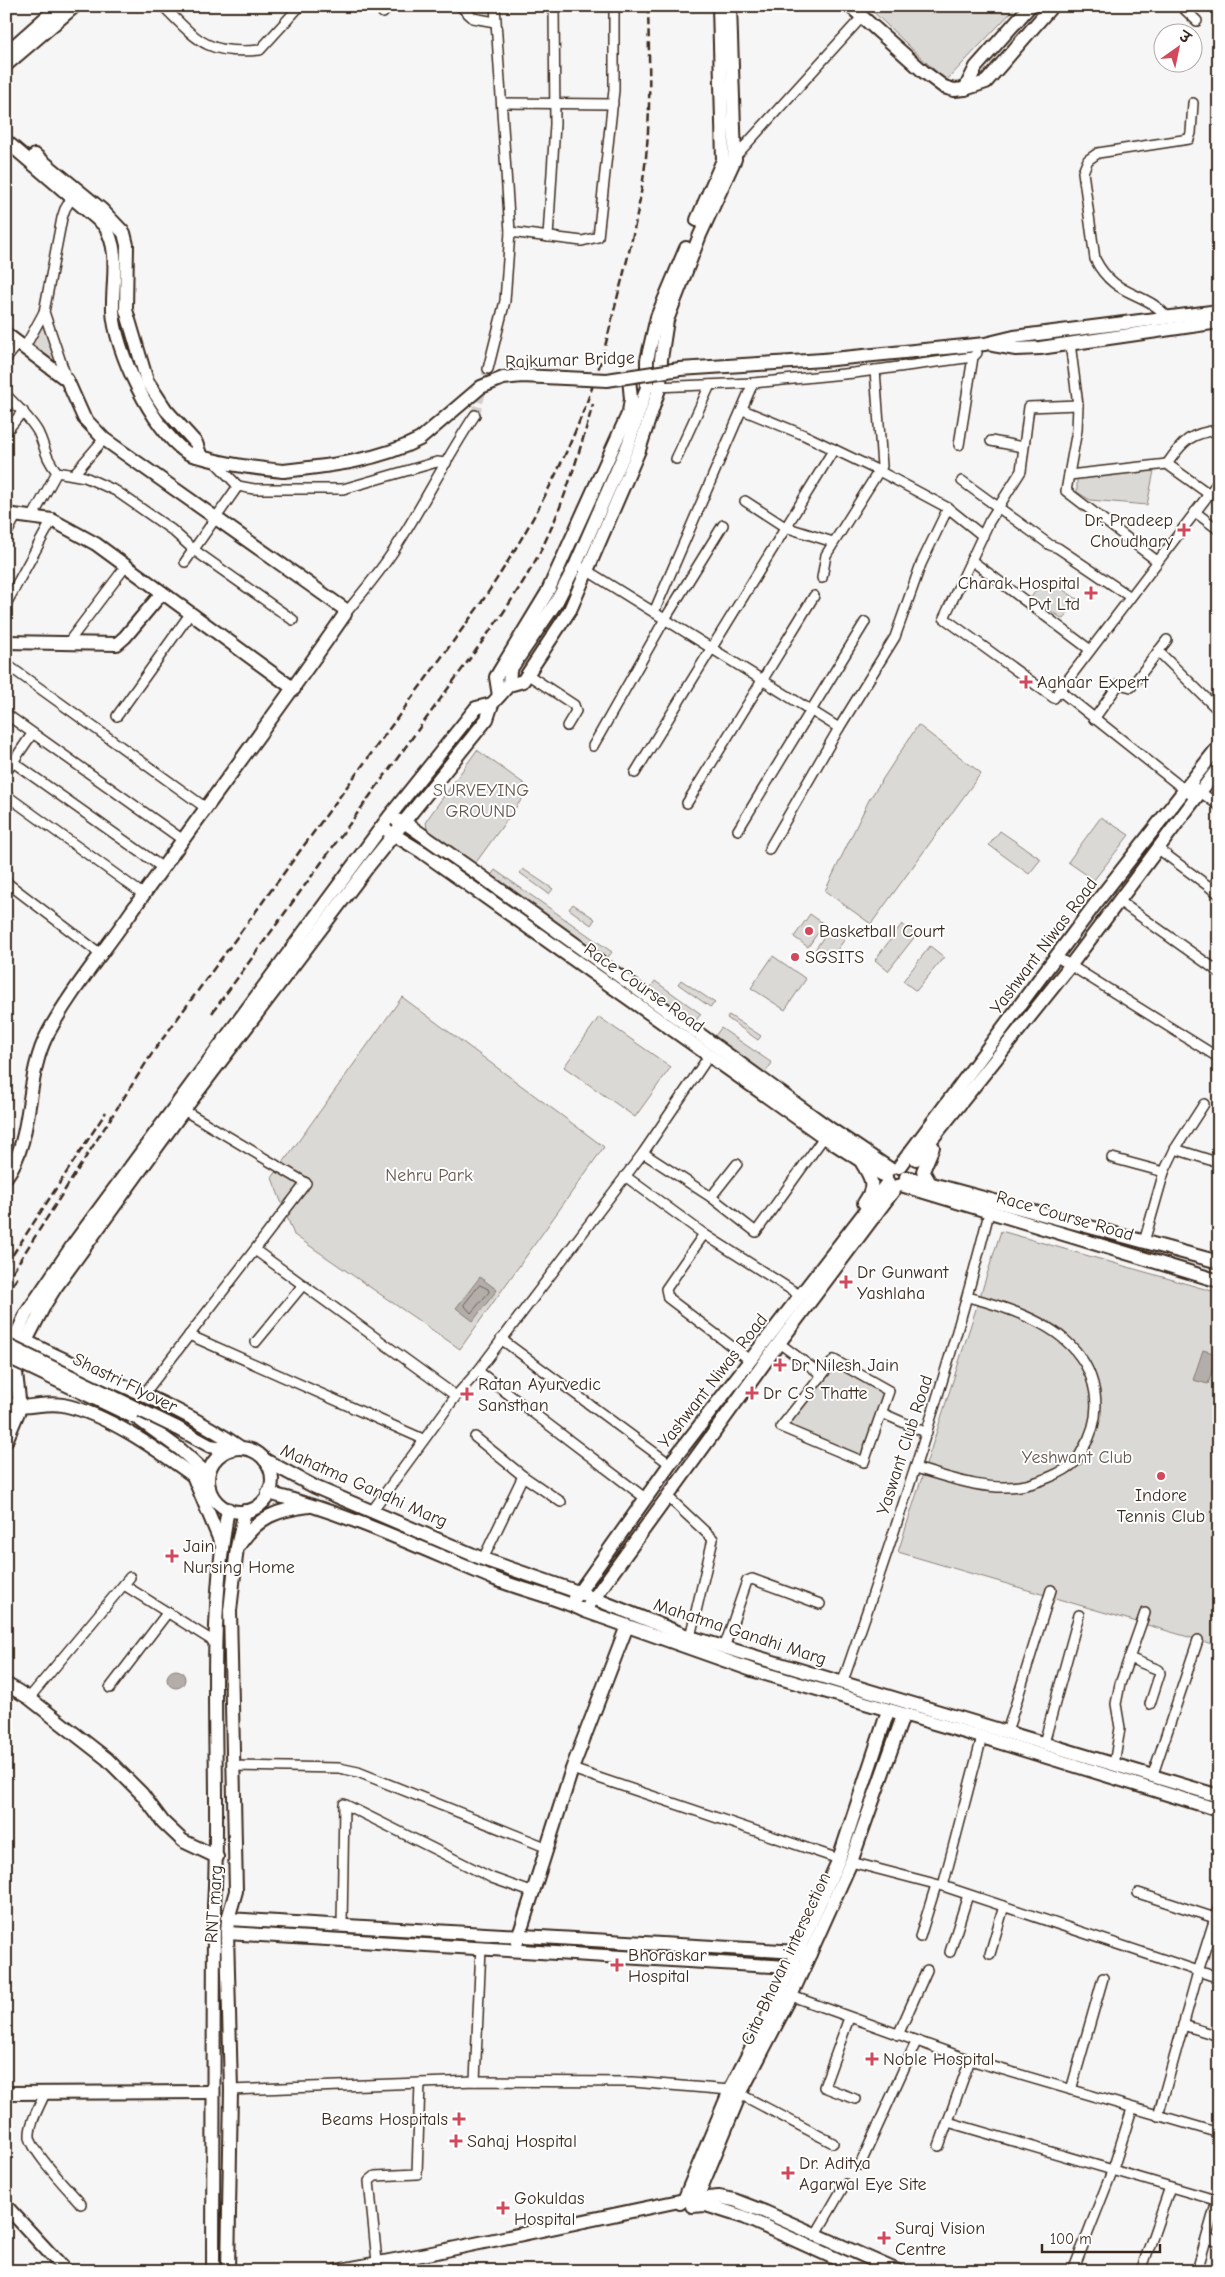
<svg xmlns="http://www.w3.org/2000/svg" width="1225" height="2277" viewBox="0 0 1225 2277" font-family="'Comic Neue','Playpen Sans Deva',sans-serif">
  <rect width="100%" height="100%" fill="#f7f6f6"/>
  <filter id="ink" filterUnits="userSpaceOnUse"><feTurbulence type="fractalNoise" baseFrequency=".02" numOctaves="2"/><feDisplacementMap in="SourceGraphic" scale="10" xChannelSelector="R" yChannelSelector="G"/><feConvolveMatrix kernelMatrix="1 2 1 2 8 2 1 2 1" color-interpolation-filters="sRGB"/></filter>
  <g filter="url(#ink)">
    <g fill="#dbd9d6" stroke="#8b827a">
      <path d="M867,6h150l-71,75z"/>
      <path d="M44,316l20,61 -37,-31z"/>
      <path d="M1154,471l-7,34 -57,-5 -13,-8v-15z"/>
      <path d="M1044,577l33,22 -14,20 -32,-21z"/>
      <path d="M918,725l63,48 -110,151 -46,-33 44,-91z"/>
      <path d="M477,750l53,38 -61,84 -41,-33 -2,-18z"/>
      <path d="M1101,817l28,18 -35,45 -26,-18z"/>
      <path d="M1000,831l41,28 -12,15 -40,-29z"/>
      <path d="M523,869l30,20 -4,5 -29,-21z"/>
      <path d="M495,870l117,82 -11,14 -116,-82z"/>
      <path d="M573,904l22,15 -4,6 -22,-16z"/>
      <path d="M810,914l14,10 -16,23 -14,-10z"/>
      <path d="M902,924l14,11 -28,36 -13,-11z"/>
      <path d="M830,928l15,11 -16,22 -15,-10z"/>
      <path d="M930,946l14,11 -28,34 -13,-10z"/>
      <path d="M773,956l33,23 -21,31 -34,-22z"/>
      <path d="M681,980l34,23 -5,4 -32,-23z"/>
      <path d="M655,981l46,33 -12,15 -45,-32z"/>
      <path d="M402,997l202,150 -144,202 -166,-114 -22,-57z"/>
      <path d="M729,1015l32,21 -3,4 -31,-22z"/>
      <path d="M599,1017l72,50 -36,50 -71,-50z"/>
      <path d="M721,1028l51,35 -12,17 -51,-36z"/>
      <path d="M1001,1231l218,62v353l-321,-94z"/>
      <path d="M834,1360l55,31 -25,71 -83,-35z"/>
    </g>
    <g fill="#b4aeaa" stroke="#847972">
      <path d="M480,1277l17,13 -24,31 -17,-13z"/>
      <path d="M1203,1350l14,4 -9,30 -15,-4z"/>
      <circle cx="176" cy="1679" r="9"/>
    </g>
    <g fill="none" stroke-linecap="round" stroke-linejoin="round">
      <path stroke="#6b5f56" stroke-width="1" d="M480,1285l8,4 1,3 -18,21 -7,-8z"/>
      <path stroke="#d1cdcb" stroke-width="9" stroke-dasharray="9 4.5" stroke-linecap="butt" d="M475,415l13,-46"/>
      <defs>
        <g id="street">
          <path d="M163,6c35,35 44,49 97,44l40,-44"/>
          <path d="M460,6l13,12 22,4"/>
          <path d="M1181,6l16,15"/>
          <path d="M383,13l6,-7"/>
          <path d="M502,103l111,1"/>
          <path d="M733,159l129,-142"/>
          <path d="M510,232l72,9 16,-4 16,-147v-84"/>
          <path d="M548,237l7,-113 -1,-118"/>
          <path d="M1168,318c-22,-28 -53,-19 -73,-59l-12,-87 5,-12 10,-7 91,-14 2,-6 2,-30"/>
          <path d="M1070,343l8,62 -1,25 -11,61 91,70"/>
          <path d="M25,347l19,-35"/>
          <path d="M6,359l13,-16"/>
          <path d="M488,369l17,-68 5,-69 -15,-226"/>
          <path d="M67,380l-23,-68 18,-94 3,-9 9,-15"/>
          <path d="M655,387l98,-4 101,-10 119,-16"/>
          <path d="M6,395c12,12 24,23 32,37 8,16 6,24 19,40l28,5 31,14 56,39 22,20 99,70"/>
          <path d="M1078,405l-49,2 -8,64 -32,51 -45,96 110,80 165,-217"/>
          <path d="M743,410l61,25 75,36 69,37 35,28"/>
          <path d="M6,432l17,-21"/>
          <path d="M991,441l32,6"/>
          <path d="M959,445l14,-88 4,-4"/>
          <path d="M676,459l34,-74"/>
          <path d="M215,462l23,24 16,3h89l94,-27 9,1"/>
          <path d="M1167,464c16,-23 23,-31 52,-34"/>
          <path d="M74,474l30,-35"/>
          <path d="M1069,475l98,-11 42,30"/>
          <path d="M962,481l88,64 8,3 71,48"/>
          <path d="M745,501l40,26 48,15"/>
          <path d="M1195,512l24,18"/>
          <path d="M33,516l24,-44"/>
          <path d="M6,535l10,-19"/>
          <path d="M971,560l118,89"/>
          <path d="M185,562l53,-76"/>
          <path d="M583,568l256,160"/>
          <path d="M822,578l4,-23 56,-89 -7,-96"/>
          <path d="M6,604l46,-84"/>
          <path d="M654,612l99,-229"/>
          <path d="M345,614c18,-22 36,-43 51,-67 28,-43 50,-89 79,-132"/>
          <path d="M67,644l59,-78"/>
          <path d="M1158,651l61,60"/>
          <path d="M6,664l200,144"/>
          <path d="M527,674l47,31 2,6 -9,15"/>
          <path d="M1059,690l136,108"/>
          <path d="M6,714l177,126"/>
          <path d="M117,716l73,-102"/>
          <path d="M1094,719l25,-35 12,3 36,-47"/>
          <path d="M593,746l72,-127 58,-94"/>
          <path d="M6,757l157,111"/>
          <path d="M6,772l26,-38"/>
          <path d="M635,773l199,-324"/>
          <path d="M1190,784l29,22"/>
          <path d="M6,795l138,100"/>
          <path d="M687,803l127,-207"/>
          <path d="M738,830l127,-208"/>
          <path d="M1157,848l62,46"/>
          <path d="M769,849l70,-121 56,-91 26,-73 27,-56"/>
          <path d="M6,882l96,73"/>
          <path d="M1211,888l8,-10"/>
          <path d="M1119,901l100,71"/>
          <path d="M1057,957l162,101"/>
          <path d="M1175,1149l35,11"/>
          <path d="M643,1153l68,44 45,35 68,-95"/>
          <path d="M1112,1158l52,14 -20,70"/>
          <path d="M1164,1172l11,-23 29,-45"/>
          <path d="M625,1176l79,58 97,62"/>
          <path d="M711,1197l26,-33"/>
          <path d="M704,1234l-38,55 2,9 83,63"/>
          <path d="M255,1250l201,146"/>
          <path d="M189,1335l234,104"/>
          <path d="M501,1339l169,125"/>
          <path d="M256,1342l47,-57"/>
          <path d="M779,1343l43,32"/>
          <path d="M834,1360l55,31 -25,71 -83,-35z"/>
          <path d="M478,1371l167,127"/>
          <path d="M144,1394l162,-211 -126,-75"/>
          <path d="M882,1413l45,20"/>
          <path d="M475,1437l48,39 38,26"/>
          <path d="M916,1468c34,10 69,23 104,18 15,-2 44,-13 55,-24 3,-3 6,-9 8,-13 23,-37 14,-81 -18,-109 -25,-22 -66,-35 -97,-43"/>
          <path d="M667,1496l46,43 -23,98"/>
          <path d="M372,1511l84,-115 22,-25 165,-218 66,-97"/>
          <path d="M483,1559l40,-83"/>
          <path d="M124,1585l92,58"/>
          <path d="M724,1648l23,-67 5,-2 68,25"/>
          <path d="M1129,1658l30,12 1,3 -10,31"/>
          <path d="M842,1684c54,-156 107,-311 147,-471"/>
          <path d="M110,1688l58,-76"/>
          <path d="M29,1698l101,-121"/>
          <path d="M1007,1732l44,-142"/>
          <path d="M1044,1743l35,-128"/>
          <path d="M1114,1765l6,-37 -4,-24 4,-20 25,-71"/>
          <path d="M232,1766l107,2 19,4 190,76"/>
          <path d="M572,1769l267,90"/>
          <path d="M1152,1777l46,-137"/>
          <path d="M851,1862l92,24 276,92"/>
          <path d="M943,1886l39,-149"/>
          <path d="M1138,1893l77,25"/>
          <path d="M342,1925l2,-121 148,74 42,15"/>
          <path d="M920,1937l16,-52"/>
          <path d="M950,1952l18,-57"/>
          <path d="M990,1954l14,-48"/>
          <path d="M786,1994l184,66 249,73"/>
          <path d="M849,2018l-25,69 31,12"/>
          <path d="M1183,2025l36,11"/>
          <path d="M898,2035l29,-65"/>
          <path d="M475,2081l6,-133"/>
          <path d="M231,2090l244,-9 158,1 97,8"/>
          <path d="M1071,2090l32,-112"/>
          <path d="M45,2093c-5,13 -16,30 -15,44 2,15 40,54 51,67"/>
          <path d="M740,2094l93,49"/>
          <path d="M1158,2116l40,-144 21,-67"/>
          <path d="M948,2122l271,79"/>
          <path d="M939,2146l31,-86"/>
          <path d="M860,2165l56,-123"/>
          <path d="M816,2234l29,-50"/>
          <path d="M1207,2238l12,4"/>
          <path d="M377,2262l-8,-81 6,-5 42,-2 3,-91"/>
          <path d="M401,2265l2,6"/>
          <path d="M1073,2271l40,-102 19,-60"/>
          <path d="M1141,2271l29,-84"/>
          <path d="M1197,2271l20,-70"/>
        </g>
        <g id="secondary">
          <path d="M850,6l74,66 20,15 10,3 11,-1 21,-7 66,-76"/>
          <path d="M6,53l53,-47"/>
          <path d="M6,65l69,-59"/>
          <path d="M965,89l11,-22 54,-61"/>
          <path d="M6,141l98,84c17,25 8,56 9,85 1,39 40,120 73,142 4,3 10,4 15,5 27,8 54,11 82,14"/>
          <path d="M35,155l67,55 22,23 3,12 -1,65 21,71 19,29 30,33 5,14"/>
          <path d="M697,220l26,-60 -4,-154"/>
          <path d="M6,334l61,46 17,38 20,21 239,169 2,6c-70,102 -145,200 -216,301 -27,39 -59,77 -81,118 -24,44 -13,105 -42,144"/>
          <path d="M993,345l23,4 24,-1 179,-26"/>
          <path d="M823,360l162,-16 29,-7 205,-26"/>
          <path d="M6,514l46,6 44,24 198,145"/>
          <path d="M6,642l111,2 8,-7 37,-44"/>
          <path d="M509,685l1,-15 47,-69 19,-37 52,-119 19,-58v-27l10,-43 29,-69"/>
          <path d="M499,696l-3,-19 51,-84 82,-181 2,-13 -2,-21"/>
          <path d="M396,820l8,2 77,54 351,254 58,39"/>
          <path d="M388,831l34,21 402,285 62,40"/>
          <path d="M916,1159l154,-193 149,-199"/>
          <path d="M862,1163c10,16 14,23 2,40"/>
          <path d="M899,1167l197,-264 123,-157"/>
          <path d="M906,1177l313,85"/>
          <path d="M901,1185l318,96"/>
          <path d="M931,1185l-8,-14 10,-24"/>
          <path d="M20,1338c72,38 154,63 221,110"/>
          <path d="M6,1365l10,-29 10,-22 49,-72 314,-425 87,-109 16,-4"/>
          <path d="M7,1404c20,7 35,-3 56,1 50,10 105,53 146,82"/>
          <path d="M137,1418l44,32 27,25"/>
          <path d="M177,1428l33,18 19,3"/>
          <path d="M6,1441l14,-33 -4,-35 10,-32 19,-37 10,-16 128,-177 187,-247 117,-145 5,-15 17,-19 14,-4 47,-71 69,-160 21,-64 1,-27 6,-39 33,-85 35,-76 -5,-153"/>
          <circle cx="240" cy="1480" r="32"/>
          <path d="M265,1460l50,27 168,72 95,33 112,45 529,159"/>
          <path d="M194,1478l27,65"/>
          <path d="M268,1493c79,20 152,55 227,86 30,12 61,18 90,32l167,59 230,67 237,73"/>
          <path d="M240,1544c19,-28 37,-34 69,-38"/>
          <path d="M575,1598l95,-134 218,-282"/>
          <path d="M589,1605l187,-258 121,-161"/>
          <path d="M6,1684l23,14 78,61 35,35 21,28 20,19 34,16"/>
          <path d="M228,1919l570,33 12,2"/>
          <path d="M227,1933l577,35"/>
          <path d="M517,1942l55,-173 55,-143"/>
          <path d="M6,2093l207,-1"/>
          <path d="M691,2202l6,-4 43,-104 51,-98 60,-134 52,-146"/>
          <path d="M680,2203l4,-3 46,-110 50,-98 59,-133 49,-148"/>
          <path d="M6,2206l60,65"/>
          <path d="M692,2206l14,-1 38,12 119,54"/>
          <path d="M213,2271l1,-365c8,-132 -10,-266 14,-397"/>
          <path d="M228,2271l3,-181 -4,-157 1,-14 8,-28 -6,-280 7,-64 8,-36"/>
          <path d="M336,2271l96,-18 252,-53 35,-3 15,3 31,12 133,59"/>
        </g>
      </defs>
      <use href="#street" stroke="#3b2a1e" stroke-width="12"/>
      <use href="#secondary" stroke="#3b2a1e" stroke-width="16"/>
      <use href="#street" stroke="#fff" stroke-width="9"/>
      <use href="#secondary" stroke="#fff" stroke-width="12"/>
      <g stroke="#3b2a1e" stroke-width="2.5" stroke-dasharray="8 4" stroke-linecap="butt">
        <path d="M212,1013l291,-400c13,-20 27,-41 38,-63 23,-46 38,-96 52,-146"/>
        <path d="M6,1265l100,-153"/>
        <path d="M6,1282l147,-230 326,-446c46,-68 87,-143 114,-221 11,-30 18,-63 26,-94 12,-44 22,-89 27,-134 5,-50 3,-101 2,-151"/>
        <path d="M6,1294l12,-17"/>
      </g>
      <defs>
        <g id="secondary-bridge">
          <path d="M283,471c46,-5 95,-10 137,-32l61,-52 22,-9 19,-2 85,4 73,-11 143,-9"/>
          <path d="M6,1345l171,83"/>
          <path d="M6,1356l126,60"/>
        </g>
      </defs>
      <use href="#secondary-bridge" stroke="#3b2a1e" stroke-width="16" stroke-linecap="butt"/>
      <use href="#secondary-bridge" stroke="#fff" stroke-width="12"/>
    </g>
  </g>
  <g fill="#d1495b" stroke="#fff" stroke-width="2">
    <path d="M1181.5 522.5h5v5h5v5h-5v5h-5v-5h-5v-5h5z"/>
    <path d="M1088.5 585.5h5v5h5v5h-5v5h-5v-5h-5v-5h5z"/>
    <path d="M1023.5 674.5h5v5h5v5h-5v5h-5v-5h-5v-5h5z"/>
    <circle cx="809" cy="931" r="5"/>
    <circle cx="795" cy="957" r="5"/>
    <path d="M843.5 1274.5h5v5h5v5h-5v5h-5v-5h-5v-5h5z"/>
    <path d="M777.5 1357.5h5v5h5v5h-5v5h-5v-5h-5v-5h5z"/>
    <path d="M749.5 1385.5h5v5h5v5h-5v5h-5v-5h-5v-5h5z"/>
    <path d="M464.5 1386.5h5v5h5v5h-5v5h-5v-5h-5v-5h5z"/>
    <circle cx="1161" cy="1476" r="5"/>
    <path d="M169.5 1548.5h5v5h5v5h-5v5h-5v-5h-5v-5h5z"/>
    <path d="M614.5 1957.5h5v5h5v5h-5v5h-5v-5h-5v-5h5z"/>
    <path d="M869.5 2051.5h5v5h5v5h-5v5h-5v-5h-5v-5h5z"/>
    <path d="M456.5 2111.5h5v5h5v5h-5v5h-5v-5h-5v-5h5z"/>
    <path d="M453.5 2133.5h5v5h5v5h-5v5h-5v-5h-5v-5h5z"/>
    <path d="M785.5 2165.5h5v5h5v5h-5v5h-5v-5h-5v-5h5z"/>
    <path d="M500.5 2200.5h5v5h5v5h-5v5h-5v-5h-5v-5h5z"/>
    <path d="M881.5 2230.5h5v5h5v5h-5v5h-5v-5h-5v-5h5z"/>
  </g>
  <g text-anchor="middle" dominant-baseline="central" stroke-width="4" stroke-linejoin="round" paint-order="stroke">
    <g font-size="18" fill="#3b2a1e" stroke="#fff">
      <text transform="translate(570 360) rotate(-2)">Rajkumar Bridge</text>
      <text transform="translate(1044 946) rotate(-53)">Yashwant Niwas Road</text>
      <text transform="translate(644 988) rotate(35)">Race Course Road</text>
      <text transform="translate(1065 1216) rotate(16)">Race Course Road</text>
      <text transform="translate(713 1381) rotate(-52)">Yashwant Niwas Road</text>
      <text transform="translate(125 1383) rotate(26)">Shastri Flyover</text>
      <text transform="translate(905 1445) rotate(-72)">Yaswant Club Road</text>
      <text transform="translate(364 1486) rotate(24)">Mahatma Gandhi Marg</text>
      <text transform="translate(740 1632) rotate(18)">Mahatma Gandhi Marg</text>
      <text transform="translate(214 1904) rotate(-86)">RNT marg</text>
      <text transform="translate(786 1959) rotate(-65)">Gita Bhavan intersection</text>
    </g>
    <g font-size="18" fill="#3b2a1e" stroke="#fff" text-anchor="start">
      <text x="1173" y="520" text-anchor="end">Dr. Pradeep<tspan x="1173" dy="21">Choudhary</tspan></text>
      <text x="1080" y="583" text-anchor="end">Charak Hospital<tspan x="1080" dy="21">Pvt Ltd</tspan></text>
      <text x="1037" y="682">Aahaar Expert</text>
      <text x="819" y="931">Basketball Court</text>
      <text x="805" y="957">SGSITS</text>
      <text x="857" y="1272">Dr Gunwant<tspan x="857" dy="21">Yashlaha</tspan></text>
      <text x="791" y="1365">Dr Nilesh Jain</text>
      <text x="478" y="1384">Ratan Ayurvedic<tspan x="478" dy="21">Sansthan</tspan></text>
      <text x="763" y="1393">Dr C S Thatte</text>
      <text x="1161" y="1495" text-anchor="middle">Indore<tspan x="1161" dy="21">Tennis Club</tspan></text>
      <text x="183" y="1546">Jain<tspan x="183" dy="21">Nursing Home</tspan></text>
      <text x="628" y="1955">Bhoraskar<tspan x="628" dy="21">Hospital</tspan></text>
      <text x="883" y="2059">Noble Hospital</text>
      <text x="448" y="2119" text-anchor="end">Beams Hospitals</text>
      <text x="467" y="2141">Sahaj Hospital</text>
      <text x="799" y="2163">Dr. Aditya<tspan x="799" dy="21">Agarwal Eye Site</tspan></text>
      <text x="514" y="2198">Gokuldas<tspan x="514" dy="21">Hospital</tspan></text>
      <text x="895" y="2228">Suraj Vision<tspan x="895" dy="21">Centre</tspan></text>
    </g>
    <g font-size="18" fill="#63564c" stroke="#fff">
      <text x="481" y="790">SURVEYING<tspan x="481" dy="21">GROUND</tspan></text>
      <text x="429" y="1175">Nehru Park</text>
      <text x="1077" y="1457">Yeshwant Club</text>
    </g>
  </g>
  <rect width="1225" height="2277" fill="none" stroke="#fff" stroke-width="25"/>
  <rect x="12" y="12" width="1200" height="2252" fill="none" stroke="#3b2a1e" stroke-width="2" filter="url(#ink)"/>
  <g transform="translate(1178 48) rotate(33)"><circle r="24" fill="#ffffff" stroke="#b1aaa5"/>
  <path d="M0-4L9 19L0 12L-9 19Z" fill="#d1495b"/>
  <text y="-8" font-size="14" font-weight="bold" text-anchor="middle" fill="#3b2a1e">उ</text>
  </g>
  <path d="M1042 2244v8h118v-8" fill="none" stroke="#3b2a1e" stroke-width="2.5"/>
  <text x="1050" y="2244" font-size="15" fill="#3b2a1e" stroke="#ffffff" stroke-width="4" paint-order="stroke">100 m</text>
</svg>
